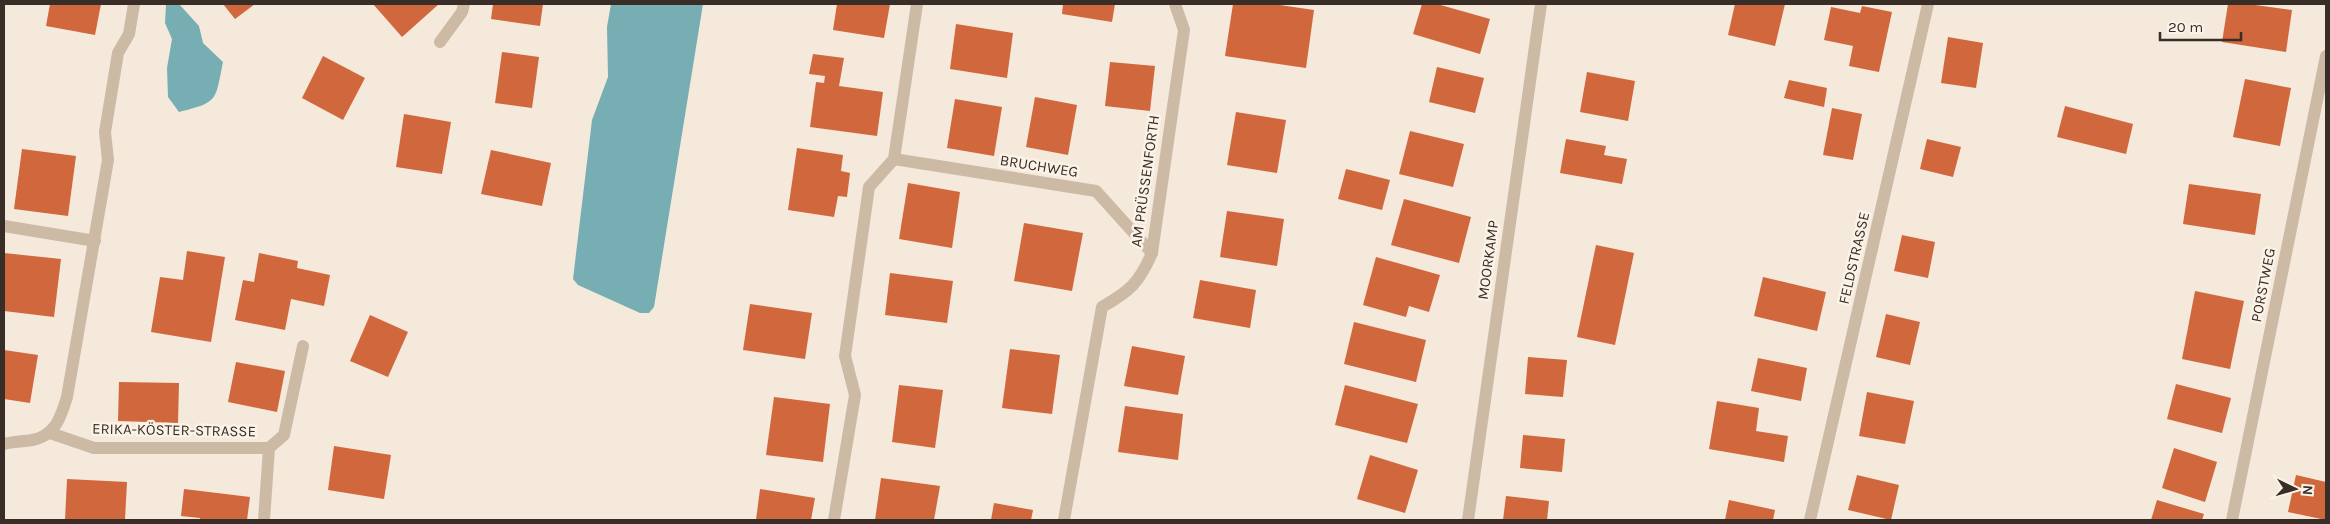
<svg xmlns="http://www.w3.org/2000/svg" width="2330" height="524" viewBox="0 0 2330 524" font-family="Karla,sans-serif">
  <rect width="100%" height="100%" fill="#f4e9db"/>
  <g fill="#77aeb4">
    <path d="M166,4h13l20,22 4,17 20,19c-8,39 -4,40 -44,50l-11,-15 -1,-29 5,-29 -7,-16z"/>
    <path d="M611,4h92l-49,303 -5,6h-9l-62,-28 -5,-6 19,-159 16,-43 -1,-50z"/>
  </g>
  <g fill="#d1673c">
    <path d="M50,4h51l-6,31 -49,-9z"/>
    <path d="M223,4h32l-20,15z"/>
    <path d="M373,4h66l-37,33z"/>
    <path d="M493,4h50l-3,22 -49,-7z"/>
    <path d="M837,4h53l-6,34 -51,-8z"/>
    <path d="M1063,4h52l-3,18 -50,-8z"/>
    <path d="M1233,4h40l41,6 -8,58 -81,-12z"/>
    <path d="M1422,4h15l53,15 -10,35 -67,-20z"/>
    <path d="M1735,4h50l-10,42 -47,-11z"/>
    <path d="M2228,4h20l44,6 -6,42 -64,-10z"/>
    <path d="M1862,6l30,6 -13,60 -30,-6 4,-20 -29,-6 7,-33 29,6z"/>
    <path d="M956,24l57,9 -6,45 -57,-9z"/>
    <path d="M1948,37l35,6 -7,45 -35,-5z"/>
    <path d="M502,52l37,5 -7,51 -37,-5z"/>
    <path d="M813,54l31,4 -5,28 44,6 -6,44 -67,-9 6,-45 8,1 1,-7 -16,-2z"/>
    <path d="M323,56l42,22 -22,42 -41,-22z"/>
    <path d="M1110,62l45,4 -5,45 -45,-5z"/>
    <path d="M1437,67l47,11 -9,35 -46,-11z"/>
    <path d="M1587,72l48,9 -7,40 -48,-9z"/>
    <path d="M2245,79l46,9 -11,58 -47,-9z"/>
    <path d="M1789,80l38,8 -3,19 -40,-9z"/>
    <path d="M1035,97l42,8 -9,50 -42,-8z"/>
    <path d="M955,99l47,8 -8,49 -47,-8z"/>
    <path d="M2065,106l68,18 -7,30 -69,-17z"/>
    <path d="M1832,108l30,6 -9,46 -30,-5z"/>
    <path d="M1236,112l50,8 -9,53 -50,-8z"/>
    <path d="M404,114l47,8 -9,52 -46,-7z"/>
    <path d="M1410,131l54,13 -11,43 -54,-13z"/>
    <path d="M1566,139l40,7 -2,9 23,4 -5,25 -62,-11z"/>
    <path d="M1927,139l34,8 -8,30 -33,-8z"/>
    <path d="M797,148l46,7 -2,16 9,2 -3,24 -9,-1 -4,21 -46,-7z"/>
    <path d="M22,149l54,7 -8,60 -54,-7z"/>
    <path d="M491,150l60,13 -9,43 -61,-12z"/>
    <path d="M1346,169l44,11 -8,30 -44,-11z"/>
    <path d="M908,183l52,9 -8,56 -53,-9z"/>
    <path d="M2189,184l72,10 -6,41 -72,-11z"/>
    <path d="M1404,199l67,18 -12,46 -68,-18z"/>
    <path d="M1227,211l57,8 -7,47 -57,-9z"/>
    <path d="M1024,223l59,10 -11,58 -58,-10z"/>
    <path d="M1902,235l33,7 -7,36 -34,-7z"/>
    <path d="M1596,245l38,8 -19,92 -38,-8z"/>
    <path d="M187,251l38,6 -14,85 -60,-10 9,-55 23,3z"/>
    <path d="M4,253l57,6 -7,58 -50,-6z"/>
    <path d="M259,253l39,8 -1,7 33,7 -6,31 -33,-7 -6,31 -50,-10 8,-40 11,2z"/>
    <path d="M1376,257l64,18 -11,37 -20,-6 -3,11 -43,-12z"/>
    <path d="M890,273l63,8 -6,42 -62,-8z"/>
    <path d="M1763,277l63,15 -9,39 -63,-15z"/>
    <path d="M1200,280l56,10 -6,38 -57,-10z"/>
    <path d="M2195,291l49,10 -14,68 -48,-10z"/>
    <path d="M750,304l62,9 -7,46 -62,-9z"/>
    <path d="M1886,314l34,8 -10,43 -34,-8z"/>
    <path d="M370,315l38,17 -20,45 -38,-16z"/>
    <path d="M1354,322l72,18 -10,42 -72,-18z"/>
    <path d="M1132,346l53,10 -7,39 -54,-9z"/>
    <path d="M1010,349l50,6 -8,59 -50,-6z"/>
    <path d="M4,350l34,5 -8,48 -26,-4z"/>
    <path d="M1528,357l39,3 -4,37 -38,-3z"/>
    <path d="M1758,358l49,10 -6,33 -50,-10z"/>
    <path d="M236,362l49,9 -8,41 -49,-10z"/>
    <path d="M119,382l60,1 -1,40 -60,-2z"/>
    <path d="M2176,384l55,14 -9,35 -55,-14z"/>
    <path d="M899,385l44,5 -8,58 -43,-6z"/>
    <path d="M1345,385l73,19 -11,39 -72,-18z"/>
    <path d="M1867,392l47,9 -9,43 -46,-8z"/>
    <path d="M774,397l56,7 -7,58 -57,-7z"/>
    <path d="M1717,401l42,7 -3,23 32,5 -4,26 -75,-13z"/>
    <path d="M1125,406l58,8 -5,46 -60,-8z"/>
    <path d="M1523,435l42,4 -3,33 -42,-4z"/>
    <path d="M334,446l57,9 -7,44 -56,-9z"/>
    <path d="M2174,448l43,14 -12,40 -43,-14z"/>
    <path d="M1370,455l48,15 -13,43 -48,-14z"/>
    <path d="M1857,475l42,10 -8,35 -43,-10z"/>
    <path d="M2296,475l30,7v38l-38,-8z"/>
    <path d="M881,478l59,8 -6,34h-59z"/>
    <path d="M67,479l60,3 -2,38h-60z"/>
    <path d="M184,489l66,8 -3,23h-47v-2l-19,-2z"/>
    <path d="M760,489l55,9 -4,22h-55z"/>
    <path d="M1506,496l43,5 -2,19h-44z"/>
    <path d="M1729,500l46,10 -2,10h-48z"/>
    <path d="M2157,500l47,14 -2,6h-51z"/>
    <path d="M994,503l39,7 -2,10h-40z"/>
  </g>
  <g fill="none" stroke-linecap="round" stroke-linejoin="round">
    <g stroke="#cdbaa5" stroke-width="12">
      <path d="M440,42l22,-30 2,-8"/>
      <path d="M894,159l202,32 56,62"/>
      <path d="M4,226l91,15"/>
      <path d="M50,433l44,15h175l-5,72"/>
      <path d="M4,444c9,-3 18,-2 28,-4 23,-4 29,-23 35,-43l41,-237 -3,-28 13,-79 11,-19 5,-30"/>
      <path d="M269,448l15,-13 19,-89"/>
      <path d="M834,520l21,-125 -10,-39 24,-169 25,-28 23,-155"/>
      <path d="M1064,520l38,-213c28,-16 37,-24 50,-54l32,-223 -9,-26"/>
      <path d="M1468,520l73,-516"/>
      <path d="M1810,520l118,-516"/>
      <path d="M2232,520l94,-464"/>
    </g>
  </g>
  <g text-anchor="middle" dominant-baseline="central" stroke-width="5" stroke-linejoin="round" paint-order="stroke">
    <g font-size="15" fill="#392d27" stroke="#fbf3e8">
      <text transform="translate(1039 166) rotate(9)">BRUCHWEG</text>
      <text transform="translate(1145 181) rotate(-82)">AM PRÜSSENFORTH</text>
      <text transform="translate(1854 258) rotate(-77)">FELDSTRASSE</text>
      <text transform="translate(1488 260) rotate(-82)">MOORKAMP</text>
      <text transform="translate(2263 285) rotate(-79)">PORSTWEG</text>
      <text transform="translate(174 430) rotate(1)">ERIKA-KÖSTER-STRASSE</text>
    </g>
  </g>
  <rect width="2330" height="524" fill="none" stroke="#392d27" stroke-width="10"/>
  <g transform="translate(2295 489) rotate(95)" stroke="#fbf3e8" stroke-width="4" paint-order="stroke">
  <path d="M0-4L9 19L0 12L-9 19Z" fill="#392d27"/>
  <text y="-8" font-size="14" font-weight="bold" text-anchor="middle" fill="#392d27">N</text>
  </g>
  <path d="M2160 32v8h81v-8" fill="none" stroke="#392d27" stroke-width="2.5"/>
  <text x="2168" y="32" font-size="15" fill="#392d27" stroke="#fbf3e8" stroke-width="4" paint-order="stroke">20 m</text>
</svg>
